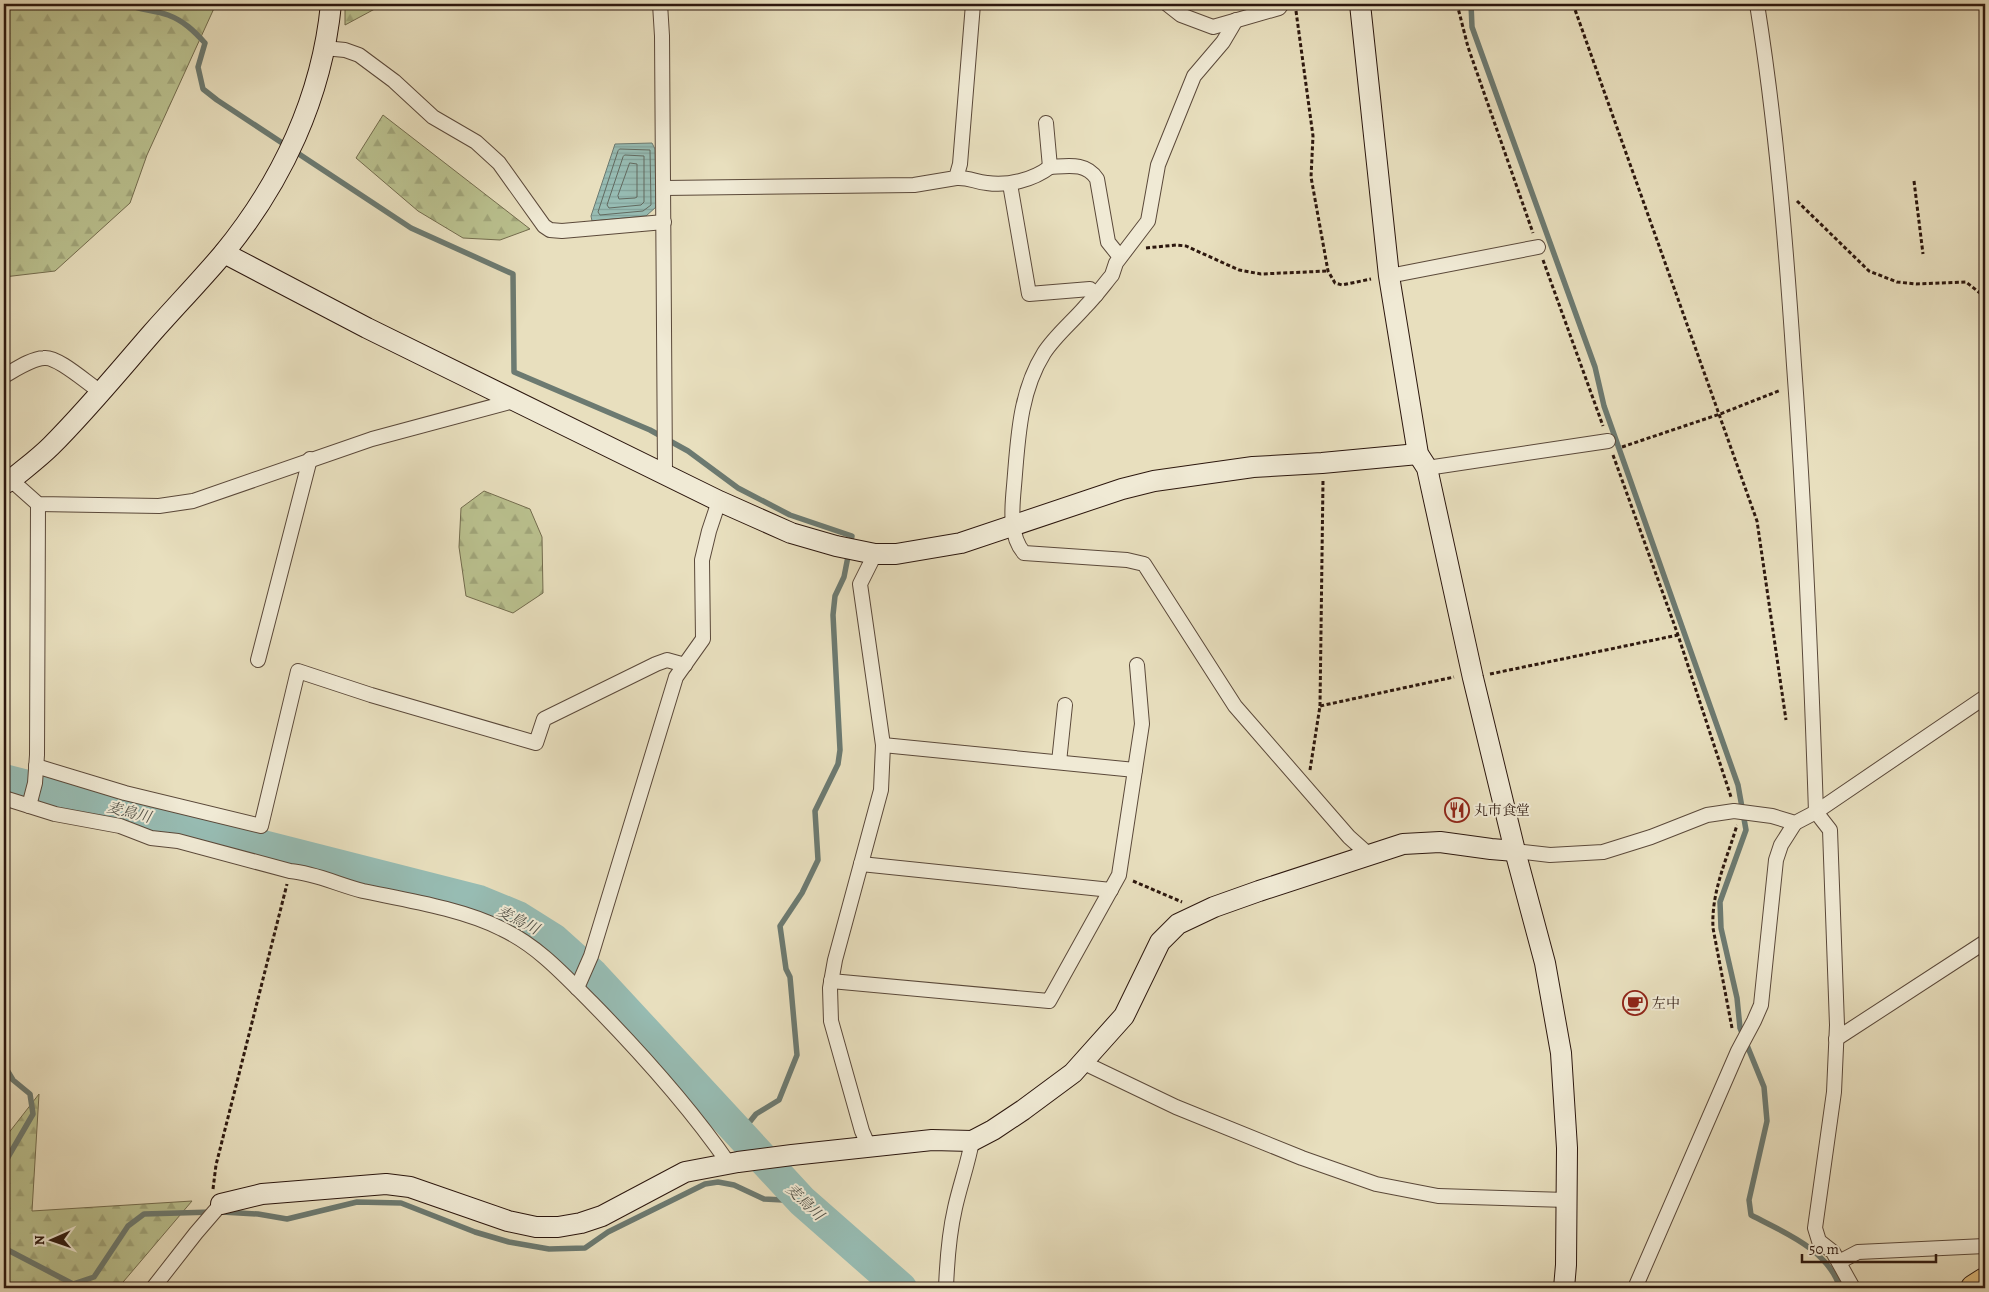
<svg xmlns="http://www.w3.org/2000/svg" width="1989" height="1292" viewBox="0 0 1989 1292" font-family="Alegreya,'Noto Serif JP',serif">
  <defs>
    <pattern id="forest-firs" width="22" height="20" patternUnits="userSpaceOnUse" patternTransform="scale(1.25)"><rect width="22" height="20" fill="#bac18f"/><path d="M5 1l3.5 6h-7zM16 11l3.5 6h-7z" fill="#a0a57a"/></pattern>
    <pattern id="water-rules" width="6" height="5" patternUnits="userSpaceOnUse" patternTransform="scale(1.25)"><rect width="6" height="5" fill="#97bcb3"/><path d="M0 2.5h6" fill="none" stroke="#82a199"/></pattern>
  </defs>
  <rect width="100%" height="100%" fill="#e8dfbe"/>
  <filter id="stains"><feTurbulence type="fractalNoise" baseFrequency=".004" numOctaves="4"/><feColorMatrix values="0 0 0 0 .2 0 0 0 0 .09 0 0 0 0 .02 0 0 0 .5 -.17"/></filter>
  <radialGradient id="worn" r=".72"><stop offset=".6" stop-color="#630" stop-opacity="0"/><stop offset="1" stop-color="#630" stop-opacity=".3"/></radialGradient>
  <g fill="url(#forest-firs)" stroke="#736c4e">
    <path d="M4,4h212l-69,151 -17,48 -75,68 -51,6z"/>
    <path d="M345,4h39l-39,21z"/>
    <path d="M383,115l147,114 -30,11 -37,-2 -45,-27 -62,-53z"/>
    <path d="M484,491l46,18 12,28 1,56 -30,20 -47,-17 -7,-49 2,-39z"/>
    <path d="M39,1094l-7,117 160,-10 -74,87h-114v-149z"/>
  </g>
  <path fill="url(#water-rules)" stroke="#6c7a71" d="M652,143l3,6 1,58 -10,9 -54,5 -1,-5 24,-72z"/>
  <g fill="none" stroke-linecap="round" stroke-linejoin="round">
    <g stroke="#626a60" stroke-width="1">
      <path d="M620,149l30,1 1,55 -8,6 -43,4 -2,-3 20,-61z"/>
      <path d="M625,155l19,1v46l-3,3 -32,3 -2,-3 16,-48z"/>
      <path d="M630,163l7,1v33l-2,1 -16,1 -1,-3z"/>
    </g>
    <g stroke="#6c7a71" stroke-width="5.5">
      <path d="M126,4c13,6 28,6 42,11 16,6 26,16 37,28l-7,24 5,22 14,11 194,128 102,46 1,98 136,58 38,21 50,37 52,27 62,21 -8,41 -9,19 -2,19 7,135 -2,14 -23,47 3,49 -16,33 -22,33 6,43 4,8 7,78 -18,45 -23,14 -16,20"/>
      <path d="M1471,4l1,23 123,340 9,39 134,379 8,45 -26,72 1,26 16,70 3,30 24,59 3,34 -18,79 2,15c32,17 77,34 89,73"/>
      <path d="M4,1065l9,15 17,14 3,20 -29,50"/>
      <path d="M222,1212l36,2 29,5 70,-17 44,1 74,29 34,10 40,7 36,-1 23,-16 97,-48 13,-2 16,3 30,14 38,2"/>
      <path d="M4,1248l69,36 21,-7 34,-51 16,-12 69,-2"/>
    </g>
    <path stroke="#97bcb3" stroke-width="32" d="M4,780l475,121 39,16 35,22 40,36 209,226 99,87"/>
    <defs>
      <g id="street">
        <path d="M660,4l2,32 3,437"/>
        <path d="M1167,4l14,11 32,12 66,-19 3,-4"/>
        <path d="M1757,4c19,119 29,240 37,361 11,149 17,298 22,447l14,18 7,195 -3,67 -19,136 4,13 14,11 20,36"/>
        <path d="M1236,20l-13,22 -29,34 -36,89 -10,56 -32,42 -4,12c-9,11 -17,22 -27,32 -13,15 -30,29 -41,46 -25,40 -26,87 -30,133 -2,21 -5,50 10,67l103,7 17,4 91,142 114,131 19,17"/>
        <path d="M324,48l21,2 14,5 35,26 39,36 43,25 23,21 45,63 6,4 12,1 102,-9"/>
        <path d="M1046,123l4,44c18,-1 36,-5 47,12l11,63 12,15"/>
        <path d="M956,178c13,-1 19,4 31,5 21,3 46,-3 63,-16"/>
        <path d="M1010,184l19,110 61,-5 6,6"/>
        <path d="M664,188l250,-3 42,-7 4,-14 13,-160"/>
        <path d="M1389,276l149,-29"/>
        <path d="M4,376c11,-6 26,-17 40,-18 14,-2 44,26 57,34"/>
        <path d="M1427,468l181,-27"/>
        <path d="M11,480l27,24 121,2 34,-5 179,-62 145,-39"/>
        <path d="M258,660l52,-201"/>
        <path d="M883,745l252,25"/>
        <path d="M1059,762l6,-57"/>
        <path d="M36,766l89,27 136,33 37,-155 73,24 165,48 8,-24 112,-55 11,-4 18,5"/>
        <path d="M4,798l51,16 65,12 31,12 27,3 112,30c25,2 49,14 73,20 43,9 100,18 139,38 36,17 62,46 90,74 49,50 97,103 137,161"/>
        <path d="M29,806l6,-23 2,-28 1,-251"/>
        <path d="M1515,851l35,4 53,-3 48,-15 56,-22 27,-4 38,5 23,7 21,-11 169,-115"/>
        <path d="M861,864l250,26"/>
        <path d="M831,981l218,20 70,-126 23,-151 -5,-59"/>
        <path d="M577,988l14,-32 85,-279 27,-38 -1,-79 7,-29 10,-30"/>
        <path d="M1836,1039l149,-97"/>
        <path d="M1082,1062l94,45 126,51 74,26 62,12 129,4"/>
        <path d="M869,1147l-7,-16 -31,-110 -1,-33 5,-28 46,-170 2,-45 -23,-161 15,-30"/>
        <path d="M1839,1262l19,-10 127,-6"/>
        <path d="M153,1288l43,-55 25,-29"/>
        <path d="M946,1288c1,-27 3,-54 9,-80 5,-23 13,-44 17,-67"/>
        <path d="M1635,1288l103,-237 16,-30 7,-16 15,-145 5,-15 14,-22"/>
      </g>
      <g id="secondary">
        <path d="M1360,4l29,272 29,178 9,14 46,210 42,173 30,112 16,90 6,95 -1,117 -2,23"/>
        <path d="M224,253l143,75 352,173 72,32 45,13 39,8h21l65,-11 161,-54 32,-8 99,-14 69,-4 96,-9"/>
        <path d="M4,484l7,-4c13,-11 28,-22 40,-34 36,-36 68,-75 101,-113 24,-27 48,-52 71,-79 59,-72 99,-157 108,-250"/>
        <path d="M221,1204l41,-10 124,-10 24,3 98,34 28,6h22l23,-4 21,-7 83,-44 53,-10 54,-7 140,-15 40,1 21,-11 30,-20 50,-37 51,-57 36,-74 18,-18 36,-17 45,-16 144,-47 37,-2 51,7 24,2"/>
      </g>
      <path id="highway" d="M1974,1288l11,-7"/>
    </defs>
    <use href="#street" stroke="#5b493a" stroke-width="16"/>
    <use href="#secondary" stroke="#2c170e" stroke-width="22"/>
    <use href="#highway" stroke="#2c170e" stroke-width="28"/>
    <g stroke="#2c170e" stroke-width="3" stroke-dasharray="4 2.5" stroke-linecap="butt">
      <path d="M1457,4l11,43 65,186"/>
      <path d="M1573,4l184,517 29,199"/>
      <path d="M1296,11l17,125 -2,41 17,94 7,12 7,2 29,-6"/>
      <path d="M1914,181l9,73"/>
      <path d="M1797,201l72,70 28,11 19,2 50,-2 19,15"/>
      <path d="M1146,248l30,-3 10,1 53,24 22,4 67,-3"/>
      <path d="M1543,260l60,166"/>
      <path d="M1622,447l98,-33 61,-24"/>
      <path d="M1613,455l65,180 53,162"/>
      <path d="M1490,674l188,-39"/>
      <path d="M1320,706l3,-225"/>
      <path d="M1310,770l10,-64 134,-29"/>
      <path d="M1133,881l49,21"/>
      <path d="M1732,1028l-19,-100c-2,-36 14,-69 24,-103"/>
      <path d="M213,1189l3,-24 71,-281"/>
    </g>
    <use href="#street" stroke="#f0ead5" stroke-width="14"/>
    <use href="#secondary" stroke="#f0ead5" stroke-width="20"/>
    <use href="#highway" stroke="#e4c07f" stroke-width="26"/>
  </g>
  <defs>
    <symbol id="restaurant-ring" viewBox="-11 -11 22 22"><circle r="9.5" fill="#f0ead5" stroke="#8f2418" stroke-width="1.5"/><path d="M-5-6h1v4h1v-4h1v4h1v-4h1v5L-1.5 .5V6h-2V.5L-5-1ZM5-6V6H3V1.5H1.5Q1.5-4 5-6Z" fill="#8f2418"/></symbol>
    <symbol id="cafe-ring" viewBox="-11 -11 22 22"><circle r="9.5" fill="#f0ead5" stroke="#8f2418" stroke-width="1.5"/><path d="M-5.5-4.5H6V0H3Q3 3.5 0 3.5H-2.5Q-5.5 3.5-5.5 0ZM3-3.2v2h1.7v-2ZM-6 4.5H4V6H-6Z" fill="#8f2418"/></symbol>
  </defs>
  <g fill-rule="evenodd">
    <use href="#restaurant-ring" x="1443" y="796" width="28" height="28"/>
    <use href="#cafe-ring" x="1621" y="989" width="28" height="28"/>
  </g>
  <g text-anchor="middle" dominant-baseline="central" stroke-width="4" stroke-linejoin="round" paint-order="stroke">
    <g font-size="14" fill="#2c170e" stroke="#f0ead5" text-anchor="start">
      <text x="1474" y="810">丸市食堂</text>
      <text x="1652" y="1003">左中</text>
    </g>
    <g font-size="15" font-style="italic" fill="#515148" stroke="#f0ead5">
      <text transform="translate(129 812) rotate(14)">麦鳥川</text>
      <text transform="translate(518 920) rotate(27)">麦鳥川</text>
      <text transform="translate(805 1202) rotate(44)">麦鳥川</text>
    </g>
  </g>
  <rect width="1989" height="1292" fill="none" stroke="#e8dfbe" stroke-width="20"/>
  <rect x="5" y="5" width="1979" height="1282" fill="none" stroke="#2c170e" stroke-width="2.5"/>
  <rect x="10" y="10" width="1969" height="1272" fill="none" stroke="#2c170e"/>
  <g transform="translate(52 1240) rotate(268)" stroke="#f0ead5" stroke-width="4" paint-order="stroke">
  <path d="M0-4L9 19L0 12L-9 19Z" fill="#2c170e"/>
  <text y="-8" font-size="14" font-weight="bold" text-anchor="middle" fill="#2c170e">N</text>
  </g>
  <path d="M1802 1254v8h134v-8" fill="none" stroke="#2c170e" stroke-width="2.5"/>
  <text x="1809" y="1254" font-size="15" fill="#2c170e" stroke="#f0ead5" stroke-width="4" paint-order="stroke">50 m</text>
  <rect width="100%" height="100%" filter="url(#stains)"/>
  <rect width="100%" height="100%" fill="url(#worn)"/>
</svg>
